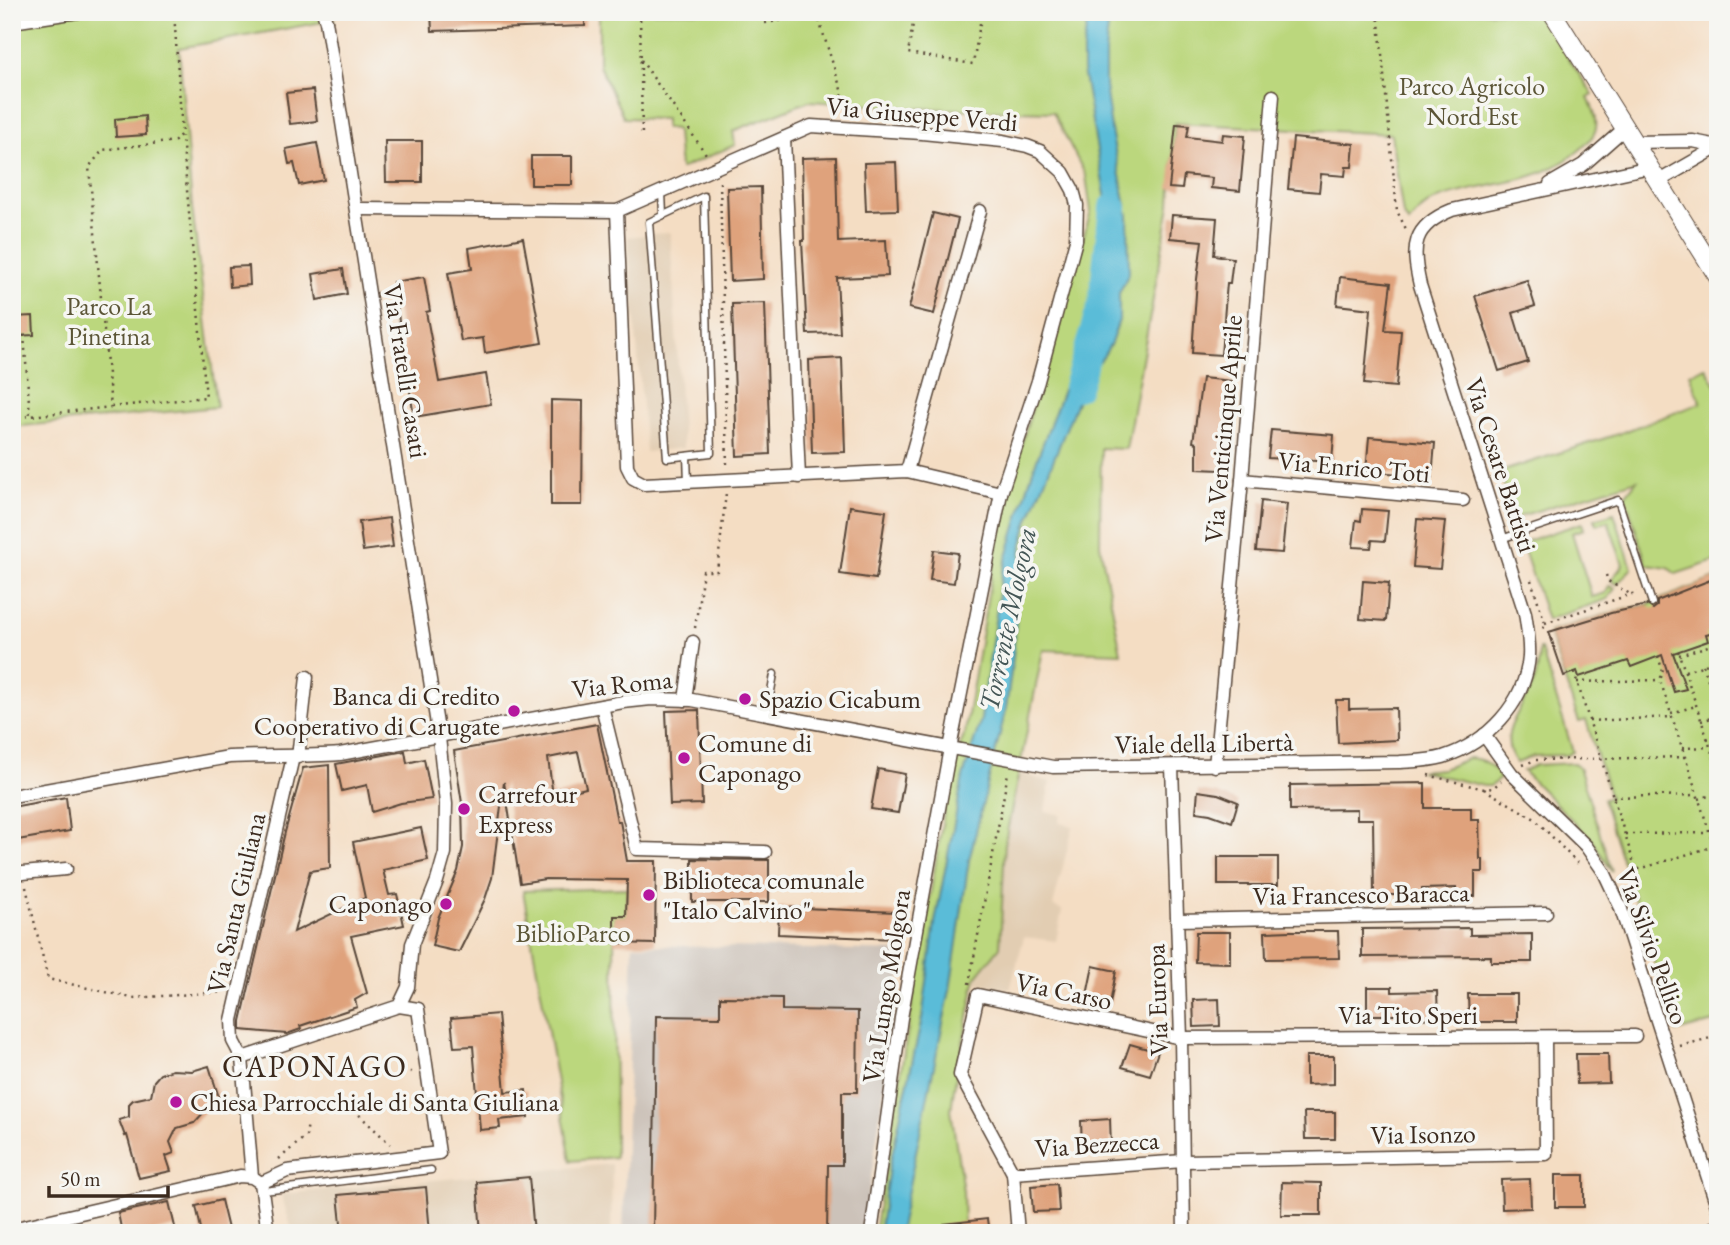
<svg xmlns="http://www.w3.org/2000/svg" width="1730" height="1245" viewBox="0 0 1730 1245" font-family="'EB Garamond',serif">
  <rect width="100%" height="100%" fill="#f6f6f2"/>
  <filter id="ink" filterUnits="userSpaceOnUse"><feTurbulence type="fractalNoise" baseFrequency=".0143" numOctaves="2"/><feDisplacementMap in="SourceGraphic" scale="14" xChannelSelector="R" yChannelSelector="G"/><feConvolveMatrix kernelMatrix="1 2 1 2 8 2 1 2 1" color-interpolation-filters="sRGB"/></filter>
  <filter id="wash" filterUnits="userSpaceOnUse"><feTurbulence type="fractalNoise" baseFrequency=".00686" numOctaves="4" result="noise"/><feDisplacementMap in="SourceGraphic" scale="28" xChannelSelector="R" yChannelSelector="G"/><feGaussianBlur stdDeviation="1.57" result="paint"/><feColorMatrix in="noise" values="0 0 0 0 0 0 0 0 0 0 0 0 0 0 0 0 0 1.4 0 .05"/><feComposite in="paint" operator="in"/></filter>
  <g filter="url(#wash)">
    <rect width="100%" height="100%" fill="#f4ddc3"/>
    <g fill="#e2cdb2">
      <path d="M670,232l13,216 -37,4 -18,-215z"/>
      <path d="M1012,771l38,11 -5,29 16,4 -2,8 14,3 -20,80 9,4 -6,31 -32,-4 -14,52 -38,-7z"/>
      <path d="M612,1164l-1,69h-318l-12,-39z"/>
    </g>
    <path fill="#ccc2b9" d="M633,945l271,6 -41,282h-240z"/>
    <g fill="#bbd77d" stroke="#7b804e" stroke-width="2">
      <path d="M12,12h320l2,8 -155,28 13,160 25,199 -205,20z"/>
      <path d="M599,12h939l55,83 -5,3c14,26 11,37 -12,55 -44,34 -89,28 -138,46 -12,5 -21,13 -29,24l-6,-8 -12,-81 -216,-11 -5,82 -44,244 -25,-1 -1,97 21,108 -78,-3 -38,192 -5,105 -24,30 -22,111 -3,22 12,81 1,42h-90l77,-463 14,-37 37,-223 89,-299 -5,-35 -33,-64 -143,-4 -101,-7 -76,30 2,14 -55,24 -3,-37 -2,-3 -10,-1v-9l-41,-1 -25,-52z"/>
      <path d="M1705,367l13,21v172l-42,14 -8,-6 -21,-3 -22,-69 12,-16 -123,38 -14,-46 118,-38 83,-31 -11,-29z"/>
      <path d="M1614,513l18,55 -15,16 -6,-4 12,-15 -15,-44 -11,4 -2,-6z"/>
      <path d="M1582,523l2,6 -12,4 20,64 14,-4 3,-7 6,2 -7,11 -61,21 -24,-73 6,-7z"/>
      <path d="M1718,577v444l-42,11 -73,-233 7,-1 -24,-78 -7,2 -30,-90 62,-19 35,-8z"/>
      <path d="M1539,649h2l32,103 -6,3 -33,1 -17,7c-23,-28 6,-54 17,-81 4,-10 5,-21 5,-33z"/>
      <path d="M1469,758c16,1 23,8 33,19l-12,9h-6l-64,-15 23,-2z"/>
      <path d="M1574,763l5,4 33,105 -19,-31 -70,-70 13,-6z"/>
      <path d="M627,888l-1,28 -12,1 1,240 -44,4 -48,-270z"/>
    </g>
    <path fill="#5abcd8" stroke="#4a737b" stroke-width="2" d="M1089,12h21l-5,40v34l7,50 16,79 1,58 -10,20v27l-8,23 -8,14 -14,15 -62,153 -5,19 -9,113 -7,52 -37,151 -19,130 -51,243h-20l10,-65 33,-150 13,-96 28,-145 18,-58 21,-146 31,-103 36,-96 18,-21 8,-34 17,-38 -4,-69 -25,-142v-21z"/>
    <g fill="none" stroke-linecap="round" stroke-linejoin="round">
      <path stroke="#5abcd8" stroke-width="28" d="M1077,387l25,-84 11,-95"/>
    </g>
    <g id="blocks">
      <g fill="#dfa27c" fill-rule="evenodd">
        <path d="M431,12h154v14l-153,5z"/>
        <path d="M313,90l4,31 -27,3 -4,-31z"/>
        <path d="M145,116l1,19 -30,2 -1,-18z"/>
        <path d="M1176,124l13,1 -2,12 35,4 1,-7 22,2 -5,55 -29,-3 1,-10 -28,-3 -2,14 -13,-1z"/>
        <path d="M1293,138l61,6 -2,23h-6l-1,9 -24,-2 -2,18 -31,-3z"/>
        <path d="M385,141h37v41h-36z"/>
        <path d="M317,143l7,37 -25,5 -5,-22 -5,1 -3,-15z"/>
        <rect x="531" y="156" width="41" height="29"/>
        <path d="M836,157l2,85 48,-2 2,36 -51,2 3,55 -33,1 -5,-93h2l-2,-83z"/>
        <path d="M896,162l2,48 -32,1 -2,-48z"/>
        <path d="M761,187l2,92 -33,2 -3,-93z"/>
        <path d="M933,213l25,6 -24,95 -25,-6z"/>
        <path d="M1172,215l45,3 -3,37 19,3 -3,25h-3l-6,72 -29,-2 5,-74 5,-38 -32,-3z"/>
        <path d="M523,238l19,105 -57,10 -2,-15 -22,3 -13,-68 24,-4 -3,-21z"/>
        <path d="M249,266l1,19 -20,2 -1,-20z"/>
        <path d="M343,269l4,25 -30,6 -4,-26z"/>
        <path d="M424,277l6,34 -4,1 13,70 47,-8 5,30 -77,13 -21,-135z"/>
        <path d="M1340,277l51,6 -6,47 16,1 -5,56 -32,-3 7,-75 -34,-4z"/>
        <path d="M1527,280l8,26 -22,7 15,49 -29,9 -24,-75z"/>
        <path d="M765,303l5,151 -33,2 -5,-152z"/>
        <path d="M33,316l1,19 -20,1 -1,-19z"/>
        <path d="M842,358l3,94 -33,1 -3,-93z"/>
        <path d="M1202,378l29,3 -10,89 -24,-1v-26l-4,-1z"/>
        <path d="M551,400l32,1 -1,104h-31z"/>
        <path d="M1271,430l63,5 -2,27 -64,-4z"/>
        <path d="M1369,437l66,6 -3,34 -66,-6z"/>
        <path d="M1261,501l26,3 -5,49 -26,-2z"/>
        <path d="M850,506l36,5 -10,68 -36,-5z"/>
        <path d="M1362,509l26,2 -3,30 -13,-1 -1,8 -18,-1 3,-27 5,1z"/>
        <path d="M389,518l4,29 -30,4 -4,-29z"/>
        <path d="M1417,519l28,2 -5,48 -27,-2z"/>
        <path d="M934,550l24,3 -4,30 -24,-3z"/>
        <path d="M1718,577v54l-12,3 2,7 -35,12 13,36 -12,3 -12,-37 -31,12 -3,-6 -49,16 -2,-6 -13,5 -15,-44 62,-19 36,-8 6,4 4,-3v-5z"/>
        <path d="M1363,581l26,2 -3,38 -26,-2z"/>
        <path d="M1336,700h13v9l47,-1 1,32 -59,3z"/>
        <path d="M699,710l3,94 -32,1 -4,-94z"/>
        <path d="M597,724l20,97h3l7,40h29l-1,83 -41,-1v-27h12l1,-36 -82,-1 -25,4 -16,-101 -12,96 -7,21 -26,53 -27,-6 6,-28 20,-47 5,-24 -1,-44 -8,-52zM578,752l8,36 -33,8 -5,-38z"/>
        <path d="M405,751l2,12 17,-4 8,40 -31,4 -29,9 -5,-27 -25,6 -6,-27z"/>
        <path d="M329,765l1,103 -20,3 -16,61 71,-34 -12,-56 68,-14 7,32 -45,10 6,25 8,-1 7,31 -53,11 16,57 -12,7 2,7 -57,19 1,3 -14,5 -46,-4v-9l44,-189 18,-64z"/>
        <path d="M878,769l27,5 -7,39 -27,-4z"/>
        <path d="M1425,783v25h46v12h8l1,39h3v13h-8v24h-19v-8l-34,1v6h-48l-1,-76h-16v-10l-67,1v-25z"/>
        <path d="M1198,791l20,3 20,8 -6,20 -22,-8 -14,-2z"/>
        <path d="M66,797l4,34 -58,10v-34z"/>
        <rect x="1218" y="857" width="60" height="28"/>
        <path d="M692,859l77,1v42h-77z"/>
        <path d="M779,907l117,5 -1,27 -117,-5z"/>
        <path d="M1470,928v7l62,-1v28h-41v-6l-129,1v-28z"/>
        <path d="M1291,931h47l1,27 -73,1 -1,-27z"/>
        <path d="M1196,932h34v31l-35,-1z"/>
        <path d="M1093,966l23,5 -6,33 -24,-4z"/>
        <path d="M1367,987h25v5l45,-1 1,27 -27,1v-4h-44z"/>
        <path d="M1468,994h49v28h-48z"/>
        <path d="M720,997l62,1v12l76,1 -1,81h-15v73h-14l-1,68h-174l3,-217 64,1z"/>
        <path d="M1219,999l1,27 -26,1 -1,-27z"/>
        <path d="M498,1014l7,78 21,-2 2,27 -29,3 1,8 -20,2 -7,-84 -19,1 -3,-29z"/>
        <path d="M1130,1044l28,8 -8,23 -28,-8z"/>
        <path d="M1576,1054h32l1,29 -32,1z"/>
        <path d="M1306,1056h28v28l-28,1z"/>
        <path d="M209,1066l13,41 -17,4 -11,12 -17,5 -7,14 4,11 -8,3 5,15 -32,7 -12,-43 -2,1 -6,-16 10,-3v-13l4,-4 18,-4 3,-15 6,-7 12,-4 20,1z"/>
        <path d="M1304,1112h31v27h-30z"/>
        <path d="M1110,1119l1,28 -29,1 -1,-27z"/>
        <rect x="1555" y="1175" width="29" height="32"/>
        <path d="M529,1177l5,56h-53l-4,-51z"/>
        <path d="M1530,1179l1,29 -29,1 -1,-29z"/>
        <path d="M1282,1182l39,1v32h-40z"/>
        <path d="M1057,1184l2,27 -26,1 -2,-26z"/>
        <path d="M426,1187l4,46h-88l-4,-38z"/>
        <path d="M221,1200l8,33h-27l-6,-27z"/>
        <path d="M169,1202l6,25 -26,6h-27l-4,-20z"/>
        <path d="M987,1219l2,14h-45v-9z"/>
      </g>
    </g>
  </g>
  <g filter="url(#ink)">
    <use href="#blocks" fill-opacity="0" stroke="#574537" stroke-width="2"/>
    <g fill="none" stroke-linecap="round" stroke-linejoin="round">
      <defs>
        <g id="lane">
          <path d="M662,192l1,23"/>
          <path d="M704,196l7,257 -44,5 -18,-236z"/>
          <path d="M687,456l1,26"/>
          <path d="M1501,539l117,-39 34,103"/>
          <path d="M767,714l7,-40"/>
          <path d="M264,1191l167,-21"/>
        </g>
        <g id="street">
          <path d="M12,22l66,-10"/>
          <path d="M784,138l15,339"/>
          <path d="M1634,142l59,-1 25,5"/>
          <path d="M1659,181l59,-34"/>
          <path d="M1550,184l33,-19 42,-37"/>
          <path d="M358,209l259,2 194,-85 111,7 81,8 24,5 13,5 12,11 11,10 10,18 4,15 -1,35 -38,141 -37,112 -51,255 -49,270 -30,215"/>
          <path d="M617,211l10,255 6,12 11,6 263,-13 94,22"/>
          <path d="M907,471l73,-260"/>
          <path d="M1242,480l221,20"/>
          <path d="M685,700l8,-58"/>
          <path d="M602,706l35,143 128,3"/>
          <path d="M1484,735l28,39 74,72 18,26 16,34 98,303"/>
          <path d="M298,757l9,-80"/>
          <path d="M1172,766l9,272 3,195"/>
          <path d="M1215,766l27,-286 31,-384"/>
          <path d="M12,796l217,-39c37,-2 74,0 111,-3l283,-52 28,-3 41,1 361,67 347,-5c14,-1 29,-1 43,-5 44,-14 82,-53 86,-101 1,-14 -2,-29 -4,-43l-105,-328c-9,-38 -8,-59 32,-75l198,-43"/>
          <path d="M12,874l54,-5"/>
          <path d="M1178,920l368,-7"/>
          <path d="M242,1058l157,-52 9,-19 4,-43 25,-63 8,-28 1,-49 -7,-67 -113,-716 -3,-9"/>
          <path d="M1013,1173l171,-12 362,-7 -1,-116"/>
          <path d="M252,1177l-10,-119 -9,-17 -1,-21 61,-263"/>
          <path d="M261,1183l26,-12 152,-18 -21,-144 -19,-3"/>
          <path d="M12,1229l228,-53 12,1 9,6 7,50"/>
          <path d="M1018,1233l-5,-60 -53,-98 18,-80 203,43 454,-2"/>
        </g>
        <path id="secondary" d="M1552,12l166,265"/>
      </defs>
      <use href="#lane" stroke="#574537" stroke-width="9"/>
      <use href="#street" stroke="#574537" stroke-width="15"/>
      <use href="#secondary" stroke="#574537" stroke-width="20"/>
      <g stroke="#574537" stroke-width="2.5" stroke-dasharray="2 5" stroke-linecap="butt">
        <path d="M640,12l2,125"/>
        <path d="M805,12l4,4 7,-1"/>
        <path d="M915,12l-7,41 65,11 9,-52"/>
        <path d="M1378,12l19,199 9,18"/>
        <path d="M817,14l28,88"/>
        <path d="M765,23l44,-7"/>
        <path d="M641,60l67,97"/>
        <path d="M720,182l7,284"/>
        <path d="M24,335l6,81"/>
        <path d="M111,407l95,-10 -24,-261"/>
        <path d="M12,418l99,-11 -22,-240 14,-17 72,-9 7,-8 -8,-121"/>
        <path d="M1606,575l2,6 22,13"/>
        <path d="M1531,580l14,43 -2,7"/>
        <path d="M1545,623l93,-31"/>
        <path d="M695,628l8,-57h14l9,-78"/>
        <path d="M1714,644l4,11"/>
        <path d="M1678,651l40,119"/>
        <path d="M1679,655l39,-12"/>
        <path d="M1658,656l5,16 -3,8 54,166"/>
        <path d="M1703,665l15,44"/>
        <path d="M1685,671l33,-10"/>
        <path d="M1574,672l62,198 82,-25"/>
        <path d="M1577,682l83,-2"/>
        <path d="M1671,713l25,-7"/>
        <path d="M1589,721l83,-4"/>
        <path d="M1701,721l17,-5"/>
        <path d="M1707,739l11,-4"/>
        <path d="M1682,748l28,-1"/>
        <path d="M1523,765l12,-5 150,-3"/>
        <path d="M1428,775l56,14 9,-1 8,-7"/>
        <path d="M1484,789l51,30 46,48"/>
        <path d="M1613,797l84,-2"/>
        <path d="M1699,799l19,-6"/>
        <path d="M1625,834l84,-1"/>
        <path d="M26,887l22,92 84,19 92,-6"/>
        <path d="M969,984l39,-211"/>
        <path d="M1680,1046l38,-10"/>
        <path d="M398,1064l15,9"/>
        <path d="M354,1110l36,34"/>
        <path d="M279,1159l27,-23 2,-13"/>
        <path d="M1710,1221l4,12"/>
      </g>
      <use href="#lane" stroke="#fff" stroke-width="6"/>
      <use href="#street" stroke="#fff" stroke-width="12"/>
      <use href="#secondary" stroke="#fff" stroke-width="18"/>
    </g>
  </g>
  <g fill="#b5179e" stroke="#f6f6f2" stroke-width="2.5">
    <circle cx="745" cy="699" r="7"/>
    <circle cx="514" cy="711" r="7"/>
    <circle cx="684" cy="758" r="7"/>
    <circle cx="464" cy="809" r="7"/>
    <circle cx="649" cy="895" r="7"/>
    <circle cx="446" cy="904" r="7"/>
    <circle cx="176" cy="1102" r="7"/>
  </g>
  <g text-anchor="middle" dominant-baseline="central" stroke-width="7" stroke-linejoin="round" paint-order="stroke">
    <g font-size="26" fill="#5b5536" stroke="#f6f6f2">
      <text x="1472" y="86">Parco Agricolo<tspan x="1472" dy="30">Nord Est</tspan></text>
      <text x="109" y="306">Parco La<tspan x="109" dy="30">Pinetina</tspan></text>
      <text x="573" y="933">BiblioParco</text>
    </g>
    <g font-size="26" fill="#3b2a1e" stroke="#f6f6f2">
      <text transform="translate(922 114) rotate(5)">Via Giuseppe Verdi</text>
      <text transform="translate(406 371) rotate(81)">Via Fratelli Casati</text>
      <text transform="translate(1223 429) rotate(-85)">Via Venticinque Aprile</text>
      <text transform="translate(1501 465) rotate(72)">Via Cesare Battisti</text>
      <text transform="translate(1354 467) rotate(5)">Via Enrico Toti</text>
      <text transform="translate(622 684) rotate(-6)">Via Roma</text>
      <text transform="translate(1204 743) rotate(-1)">Viale della Libertà</text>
      <text transform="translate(1361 894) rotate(-1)">Via Francesco Baracca</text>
      <text transform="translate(236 903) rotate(-77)">Via Santa Giuliana</text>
      <text transform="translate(1653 946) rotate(70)">Via Silvio Pellico</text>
      <text transform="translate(886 986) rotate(-81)">Via Lungo Molgora</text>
      <text transform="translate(1064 991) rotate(12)">Via Carso</text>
      <text transform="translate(1157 1000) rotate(-92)">Via Europa</text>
      <text x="1408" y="1015">Via Tito Speri</text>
      <text transform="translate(1423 1134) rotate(-1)">Via Isonzo</text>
      <text transform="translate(1097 1144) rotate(-4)">Via Bezzecca</text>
    </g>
    <g font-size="26" fill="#3b2a1e" stroke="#f6f6f2" text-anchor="start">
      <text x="500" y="696" text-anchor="end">Banca di Credito<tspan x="500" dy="30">Cooperativo di Carugate</tspan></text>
      <text x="759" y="699">Spazio Cicabum</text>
      <text x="698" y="743">Comune di<tspan x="698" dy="30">Caponago</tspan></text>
      <text x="478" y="794">Carrefour<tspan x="478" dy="30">Express</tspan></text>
      <text x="663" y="880">Biblioteca comunale<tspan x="663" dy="30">"Italo Calvino"</tspan></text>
      <text x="432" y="904" text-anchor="end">Caponago</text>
      <text x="190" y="1102">Chiesa Parrocchiale di Santa Giuliana</text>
    </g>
    <g font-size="28" font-style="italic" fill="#445656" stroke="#f6f6f2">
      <text transform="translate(1007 619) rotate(-78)">Torrente Molgora</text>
    </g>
    <g font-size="30" letter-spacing="2" fill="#3b2a1e" stroke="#f6f6f2">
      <text x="315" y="1066">CAPONAGO</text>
    </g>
  </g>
  <rect width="1730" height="1245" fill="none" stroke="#f6f6f2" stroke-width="42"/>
  <path d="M49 1186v10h119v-10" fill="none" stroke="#3b2a1e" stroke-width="3.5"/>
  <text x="60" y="1186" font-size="21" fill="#3b2a1e" stroke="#f6f6f2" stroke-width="5" paint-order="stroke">50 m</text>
</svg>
